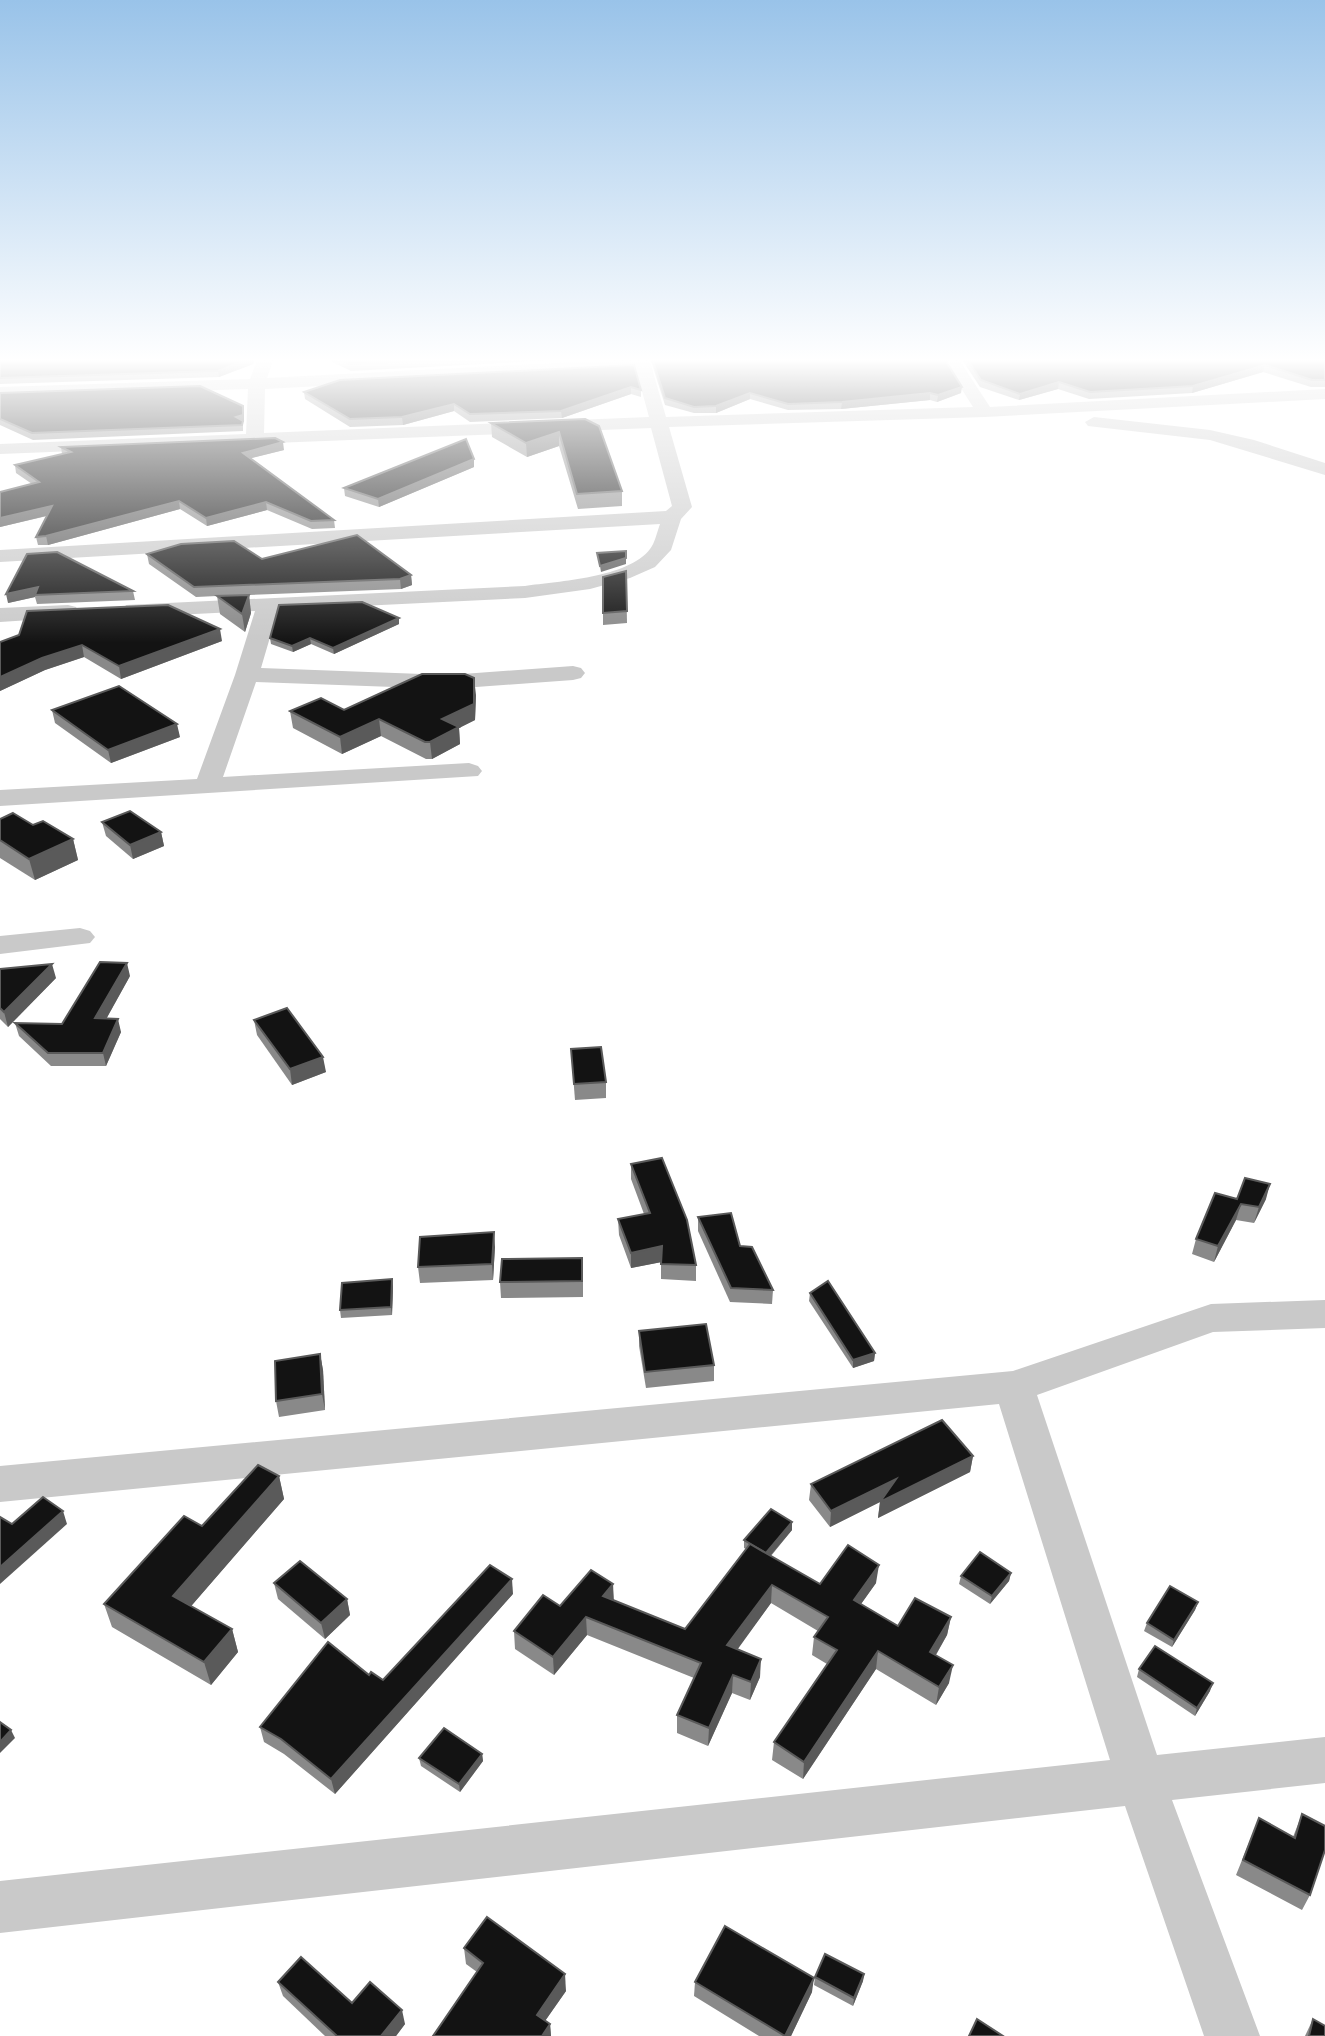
<svg xmlns="http://www.w3.org/2000/svg" width="1325" height="2036" viewBox="0 0 1325 2036" font-family="'PT Sans',sans-serif">
  <rect width="100%" height="100%" fill="#fff"/>
  <g fill="none" stroke-linecap="round" stroke-linejoin="round">
    <g fill="#c9c9c9" fill-rule="evenodd">
      <path d="M258,358h16l-7,20 382,-20 17,59 307,-10 -31,-49h16l32,49 335,-18v10l-340,18 -316,10 23,80 -11,12 -10,31 -16,17 -25,11 -40,11 -65,9 -247,12 -17,58 188,7 124,-9 8,2 4,5 -4,5 -8,2 -124,9 -193,-7 -33,95 246,-14 9,3 4,5 -4,5 -478,30v-16l197,-11 38,-104 20,-64 -121,6 -8,-2 -3,-5 3,-5 399,-19c33,-5 103,-8 125,-37 5,-6 7,-17 10,-25l-660,38v-12l666,-39 6,-5 -21,-78 -651,26v-10l246,-10 2,-45 -248,8v-10l250,-8zM636,369l13,48 -385,16 1,-44z"/>
      <path d="M1094,417l116,13 44,10 71,23v12l-115,-35 -122,-14 -3,-4z"/>
      <path d="M68,605l8,2 3,5 -3,5 -76,5v-14z"/>
      <path d="M80,928l10,3 5,6 -5,6 -90,11v-18z"/>
      <path d="M1325,1300v28l-112,4 -176,63 120,360 168,-18v46l-153,17 88,236h-56l-79,-230 -1125,127v-52l1110,-121 -111,-356 -999,98v-36l1013,-95 198,-67z"/>
    </g>
  </g>
  <g fill="#898989">
    <path d="M0,358h255l-2,6 -34,13 -219,7z"/>
    <path d="M324,358h268l-241,13z"/>
    <path d="M650,358h294l17,35 -24,9 -7,-2 -89,9 -53,1 -38,-11 -34,14h-22l-29,-8z"/>
    <path d="M961,358h364v29h-14l-48,-15 -71,21 -103,6 -31,-10 -39,11 -39,-13z"/>
    <path d="M634,365l7,25v7l-10,-3 -69,24 -92,4 -16,-11 -51,14 -53,2 -45,-28 -1,-7z"/>
    <path d="M0,393l244,19v10h-1v9l-210,9 -33,-15z"/>
    <path d="M585,419l37,72v15l-44,3 -19,-63 -32,11 -35,-20 -1,-14z"/>
    <path d="M61,447l223,3 -33,8 83,62 1,8 -23,1 -45,-19 -60,16 -27,-17 -132,36h-10l-2,-8 11,-21 -47,11v-35l32,-8 -16,-11 -1,-8 47,-11z"/>
    <path d="M474,459v8l-95,40 -34,-11 -1,-8z"/>
    <path d="M57,552l76,39 2,9 -98,4 -2,-7 -27,6z"/>
    <path d="M147,554l115,5 149,16 1,10 -11,4 -152,6 2,18 -6,19 -25,-18 -3,-18 -21,1 -47,-33z"/>
    <path d="M626,571l1,52 -24,2v-48z"/>
    <path d="M399,618v6l-65,30 -23,-10 -18,8 -22,-8 -1,-6z"/>
    <path d="M222,641l-101,38 -37,-22 -39,13 -45,21v-49z"/>
    <path d="M476,695l-1,25 -16,8 1,16 -28,15h-6l-45,-23 -39,18 -49,-26 -3,-17 54,-1z"/>
    <path d="M52,710l128,27 -69,26 -56,-40z"/>
    <path d="M0,819l33,6 40,14 5,21 -43,20 -35,-22z"/>
    <path d="M102,822l59,10 3,14 -31,13 -27,-23z"/>
    <path d="M0,969l56,9 -48,49 -8,-8z"/>
    <path d="M130,976l-24,43 15,13 -15,34h-55l-32,-30 -4,-13 47,1z"/>
    <path d="M254,1020l72,52 -34,13 -35,-50z"/>
    <path d="M571,1049l35,33v16l-31,2z"/>
    <path d="M631,1164l65,101v16l-35,-2v-17l-30,6 -12,-33 -1,-16 26,-5 -13,-35z"/>
    <path d="M1237,1199h29l-12,24 -18,-3 -22,42 -22,-8 4,-15z"/>
    <path d="M698,1217l42,29 33,44 -1,14 -42,-2 -32,-71z"/>
    <path d="M495,1247l-2,33 -73,3 -2,-16z"/>
    <path d="M583,1274v23l-82,1 -1,-16z"/>
    <path d="M392,1279l1,8 -1,28 -51,3 -1,-8z"/>
    <path d="M810,1293l65,60 -1,8 -21,7 -44,-67z"/>
    <path d="M639,1331l75,34v16l-68,7 -7,-42z"/>
    <path d="M320,1354l3,16 2,40 -46,7 -3,-16z"/>
    <path d="M973,1456l-3,16 -92,46 2,-16 -50,25 -21,-27 2,-16z"/>
    <path d="M279,1476l5,23 -93,107 41,23 6,23 -27,33 -99,-58 -8,-23 98,-78z"/>
    <path d="M792,1522v8l-21,26 49,28 56,-1 -15,21 37,22 53,-9 -4,18 -11,20 13,28 -13,22 -60,-36 -73,110 -31,-19 2,-18 53,-78 -15,-9 2,-18 4,-6 -47,-28 -34,46 23,28 -10,23 -18,-7 -24,53 -31,-13v-18l17,-37 -107,-43 -33,40 -39,-26 -1,-18 46,-25 54,-5 71,28 61,-80 -2,-1v-8z"/>
    <path d="M1011,1573l-2,8 -19,23 -31,-20 2,-8z"/>
    <path d="M274,1583l73,16 3,16 -25,24 -47,-40z"/>
    <path d="M513,1594l-178,200 -51,-40 -20,-12 -4,-15 109,-52 14,5z"/>
    <path d="M1198,1602l-3,8 -23,37 -28,-16 3,-8z"/>
    <path d="M1139,1669l71,22 -15,25 -58,-39z"/>
    <path d="M482,1754l1,7 -23,31 -39,-26 -2,-8z"/>
    <path d="M1302,1814l8,81 -8,15 -66,-35 23,-57 34,19z"/>
    <path d="M464,1948l102,43 -21,30 5,3 1,12h-118l44,-64 -11,-8z"/>
    <path d="M864,1974l-1,7 -10,25 -39,-21 1,-8z"/>
    <path d="M278,1982l74,21 53,21 -9,12h-71l-42,-40z"/>
    <path d="M695,1982l117,10 -21,44h-32l-65,-40z"/>
    <path d="M1313,2019l12,17h-20z"/>
  </g>
  <g fill="#5a5a5a">
    <path d="M251,358h4l-2,6 -34,13 -1,-6z"/>
    <path d="M1265,365l-2,7 -71,21 1,-7z"/>
    <path d="M1059,382l-1,7 -39,11 1,-6z"/>
    <path d="M631,387v7l-69,24 -1,-7z"/>
    <path d="M962,387l-1,6 -24,9 1,-7z"/>
    <path d="M750,393v6l-34,14v-7z"/>
    <path d="M930,393v7l-89,9 1,-7z"/>
    <path d="M454,404v7l-51,14 -1,-8z"/>
    <path d="M243,406l1,6v10h-1v9v-9l-7,-5z"/>
    <path d="M559,432v14l-32,11 -1,-14z"/>
    <path d="M283,442l1,8 -40,10 -1,-7z"/>
    <path d="M474,459v8l-95,40 -1,-8z"/>
    <path d="M179,501l1,8 -132,36 -2,-9z"/>
    <path d="M266,502l1,8 -60,16 -1,-8z"/>
    <path d="M52,506l2,8 -54,13v-9z"/>
    <path d="M626,558v6l-25,8 -1,-6z"/>
    <path d="M411,575l1,10 -11,4 -1,-10z"/>
    <path d="M38,587l-3,8v2l-27,6 -2,-9z"/>
    <path d="M249,595l2,18 -6,19 -3,-18z"/>
    <path d="M399,618v6l-65,30 -1,-6z"/>
    <path d="M220,629l2,12 -101,38 -2,-13z"/>
    <path d="M310,638l1,6 -18,8 -1,-6z"/>
    <path d="M82,645l2,12 -39,13 -45,21v-14l42,-19z"/>
    <path d="M474,678l2,17 -1,25 -16,8 1,16 -28,15 -2,-17 12,-23z"/>
    <path d="M379,719l2,17 -39,18 -2,-17z"/>
    <path d="M177,724l3,13 -69,26 -3,-13z"/>
    <path d="M161,832l3,14 -31,13 -3,-14z"/>
    <path d="M73,839l5,21 -43,20 -6,-21z"/>
    <path d="M127,963l3,13 -31,56 -4,-14z"/>
    <path d="M52,964l4,14 -48,49 -4,-15z"/>
    <path d="M118,1019l3,13 -15,34 -3,-13z"/>
    <path d="M323,1057l3,15 -34,13 -2,-16z"/>
    <path d="M1270,1184l-4,15 -12,24 5,-16z"/>
    <path d="M1241,1204l-5,16 -22,42 4,-16z"/>
    <path d="M494,1232l1,15 -2,33 -1,-16z"/>
    <path d="M662,1246v16l-31,6v-15z"/>
    <path d="M392,1279l1,8 -1,28 -1,-8z"/>
    <path d="M875,1353l-1,8 -21,7v-8z"/>
    <path d="M320,1354l3,16 2,40 -3,-16z"/>
    <path d="M973,1456l-3,16 -92,46 2,-16 -50,25 1,-16 65,-32z"/>
    <path d="M279,1476l5,23 -104,120 -7,-23z"/>
    <path d="M63,1511l4,13 -67,60v-17z"/>
    <path d="M792,1522v8l-27,32 1,-8z"/>
    <path d="M879,1565l-3,18 -25,35 3,-18z"/>
    <path d="M1011,1573l-2,8 -19,23 2,-8z"/>
    <path d="M512,1579l1,15 -178,200 -4,-15z"/>
    <path d="M613,1584l1,18 -11,-6z"/>
    <path d="M772,1585l-1,18 -44,61v-19z"/>
    <path d="M347,1599l3,16 -25,24 -4,-16z"/>
    <path d="M1198,1602l-3,8 -23,37 2,-7z"/>
    <path d="M586,1617l1,18 -33,40 -1,-18z"/>
    <path d="M951,1617l-4,18 -20,35 3,-18z"/>
    <path d="M232,1629l6,23 -27,33 -7,-23z"/>
    <path d="M878,1651l-2,18 -73,110 1,-17z"/>
    <path d="M761,1659l-1,18 -10,23 1,-18z"/>
    <path d="M953,1665l-4,18 -13,22 3,-18z"/>
    <path d="M733,1675l-1,18 -24,53 1,-18z"/>
    <path d="M1213,1683l-3,8 -15,25 2,-8z"/>
    <path d="M11,1730l4,8 -15,15v-11z"/>
    <path d="M482,1754l1,7 -23,31 -1,-8z"/>
    <path d="M565,1974l1,17 -28,40 -1,-16z"/>
    <path d="M864,1974l-1,7 -10,25 1,-8z"/>
    <path d="M814,1978l-2,14 -21,44h-6z"/>
    <path d="M402,2010l3,14 -9,12h-15z"/>
    <path d="M550,2024l1,12h-9z"/>
  </g>
  <g fill="#131313" stroke="#5a5a5a" stroke-width="2">
    <path d="M0,358h251l-33,13 -218,7z"/>
    <path d="M337,358h131l-118,6z"/>
    <path d="M652,358h292l18,29 -24,8 -8,-2 -88,9 -54,2 -38,-11 -34,13 -22,1 -29,-9z"/>
    <path d="M966,358h359v22h-13l-47,-15 -72,21 -103,6 -31,-10 -39,12 -39,-14z"/>
    <path d="M634,365l7,25 -10,-3 -70,24 -91,3 -16,-10 -52,13 -52,2 -46,-27 36,-12z"/>
    <path d="M200,386l43,20v9l-7,2 7,4 -1,4 -210,8 -32,-14v-26z"/>
    <path d="M585,419l14,7 23,65 -45,3 -18,-62 -33,11 -35,-20z"/>
    <path d="M275,438l8,4 -40,11 91,67 -23,1 -45,-19 -60,16 -27,-17 -133,35 -10,1 16,-31 -52,12v-26l39,-10 -24,-17 56,-13 -10,-5z"/>
    <path d="M466,439l8,20 -96,40 -34,-11z"/>
    <path d="M357,535l54,40 -11,4 -206,8 -47,-33 34,-10 53,-3 28,18z"/>
    <path d="M626,551v7l-26,8 -3,-13z"/>
    <path d="M57,552l76,39 -98,4 3,-8 -32,7 21,-40z"/>
    <path d="M626,571l1,40 -24,2v-36z"/>
    <path d="M249,595l-7,19 -25,-18z"/>
    <path d="M362,602l37,16 -66,30 -23,-10 -18,8 -22,-8 9,-33z"/>
    <path d="M168,605l52,24 -101,37 -37,-21 -40,13 -42,19v-35l19,-7 8,-24z"/>
    <path d="M422,674h43l9,4v26l-32,15 17,8 -29,15h-5l-46,-23 -39,18 -50,-26 31,-13 23,12z"/>
    <path d="M119,686l58,38 -69,26 -56,-40z"/>
    <path d="M130,811l31,21 -31,13 -28,-23z"/>
    <path d="M13,813l20,12 10,-4 30,18 -44,20 -29,-19v-21z"/>
    <path d="M100,962l27,1 -32,55 23,1 -15,34h-55l-33,-30 47,1z"/>
    <path d="M52,964l-48,48 -4,-4v-39z"/>
    <path d="M287,1008l36,49 -33,12 -36,-49z"/>
    <path d="M601,1047l5,35 -32,2 -3,-35z"/>
    <path d="M662,1158l25,62 9,45 -35,-1 1,-18 -31,7 -13,-34 32,-6 -19,-49z"/>
    <path d="M1245,1178l25,6 -11,23 -18,-3 -23,42 -22,-7 19,-46 22,6z"/>
    <path d="M731,1213l9,33 12,1 21,43 -42,-2 -33,-71z"/>
    <path d="M494,1232l-2,32 -74,3 2,-30z"/>
    <path d="M582,1258v23l-82,1 2,-23z"/>
    <path d="M392,1279l-1,28 -51,3 2,-27z"/>
    <path d="M828,1281l47,72 -22,7 -43,-67z"/>
    <path d="M706,1324l8,41 -69,7 -6,-41z"/>
    <path d="M320,1354l2,40 -46,7 -1,-40z"/>
    <path d="M942,1420l31,36 -93,46 16,-23 -65,32 -20,-27z"/>
    <path d="M258,1465l21,11 -106,120 59,33 -28,33 -100,-58 80,-88 18,10z"/>
    <path d="M43,1497l20,14 -63,56v-50l12,7z"/>
    <path d="M771,1509l21,13 -26,31 -22,-13z"/>
    <path d="M750,1544l70,40 28,-39 31,20 -25,35 44,26 17,-28 36,19 -21,35 23,13 -14,22 -61,-36 -74,111 -30,-20 63,-92 -23,-13 14,-20 -56,-32 -45,60 34,14 -10,23 -18,-7 -24,53 -32,-13 24,-52 -115,-46 -33,40 -39,-26 29,-36 17,11 31,-36 22,14 -10,12 82,33z"/>
    <path d="M980,1552l31,21 -19,23 -31,-20z"/>
    <path d="M300,1561l47,38 -26,24 -47,-40z"/>
    <path d="M490,1565l22,14 -181,200 -50,-40 -21,-12 68,-85 41,33 2,-3 12,8z"/>
    <path d="M1170,1586l28,16 -24,38 -27,-17z"/>
    <path d="M1155,1646l58,37 -16,25 -58,-39z"/>
    <path d="M0,1722l11,8 -11,12z"/>
    <path d="M444,1728l38,26 -23,30 -40,-26z"/>
    <path d="M1302,1814l23,12v24l-15,45 -67,-35 16,-42 36,20z"/>
    <path d="M487,1917l78,57 -28,41 13,9 -8,12h-109l50,-73 -19,-15z"/>
    <path d="M725,1926l89,52 -29,58 -90,-54z"/>
    <path d="M825,1954l39,20 -10,24 -39,-21z"/>
    <path d="M301,1957l51,46 18,-21 32,28 -21,26h-44l-59,-54z"/>
    <path d="M977,2019l26,17h-34z"/>
    <path d="M1313,2019l12,7v10h-16z"/>
  </g>
  <linearGradient id="sky" x2="0" y2="1"><stop stop-color="#99c3e9"/><stop offset="0.56" stop-color="#fff"/><stop offset="1" stop-color="#fff" stop-opacity="0"/></linearGradient>
  <rect width="1325" height="643" fill="url(#sky)"/>
</svg>
